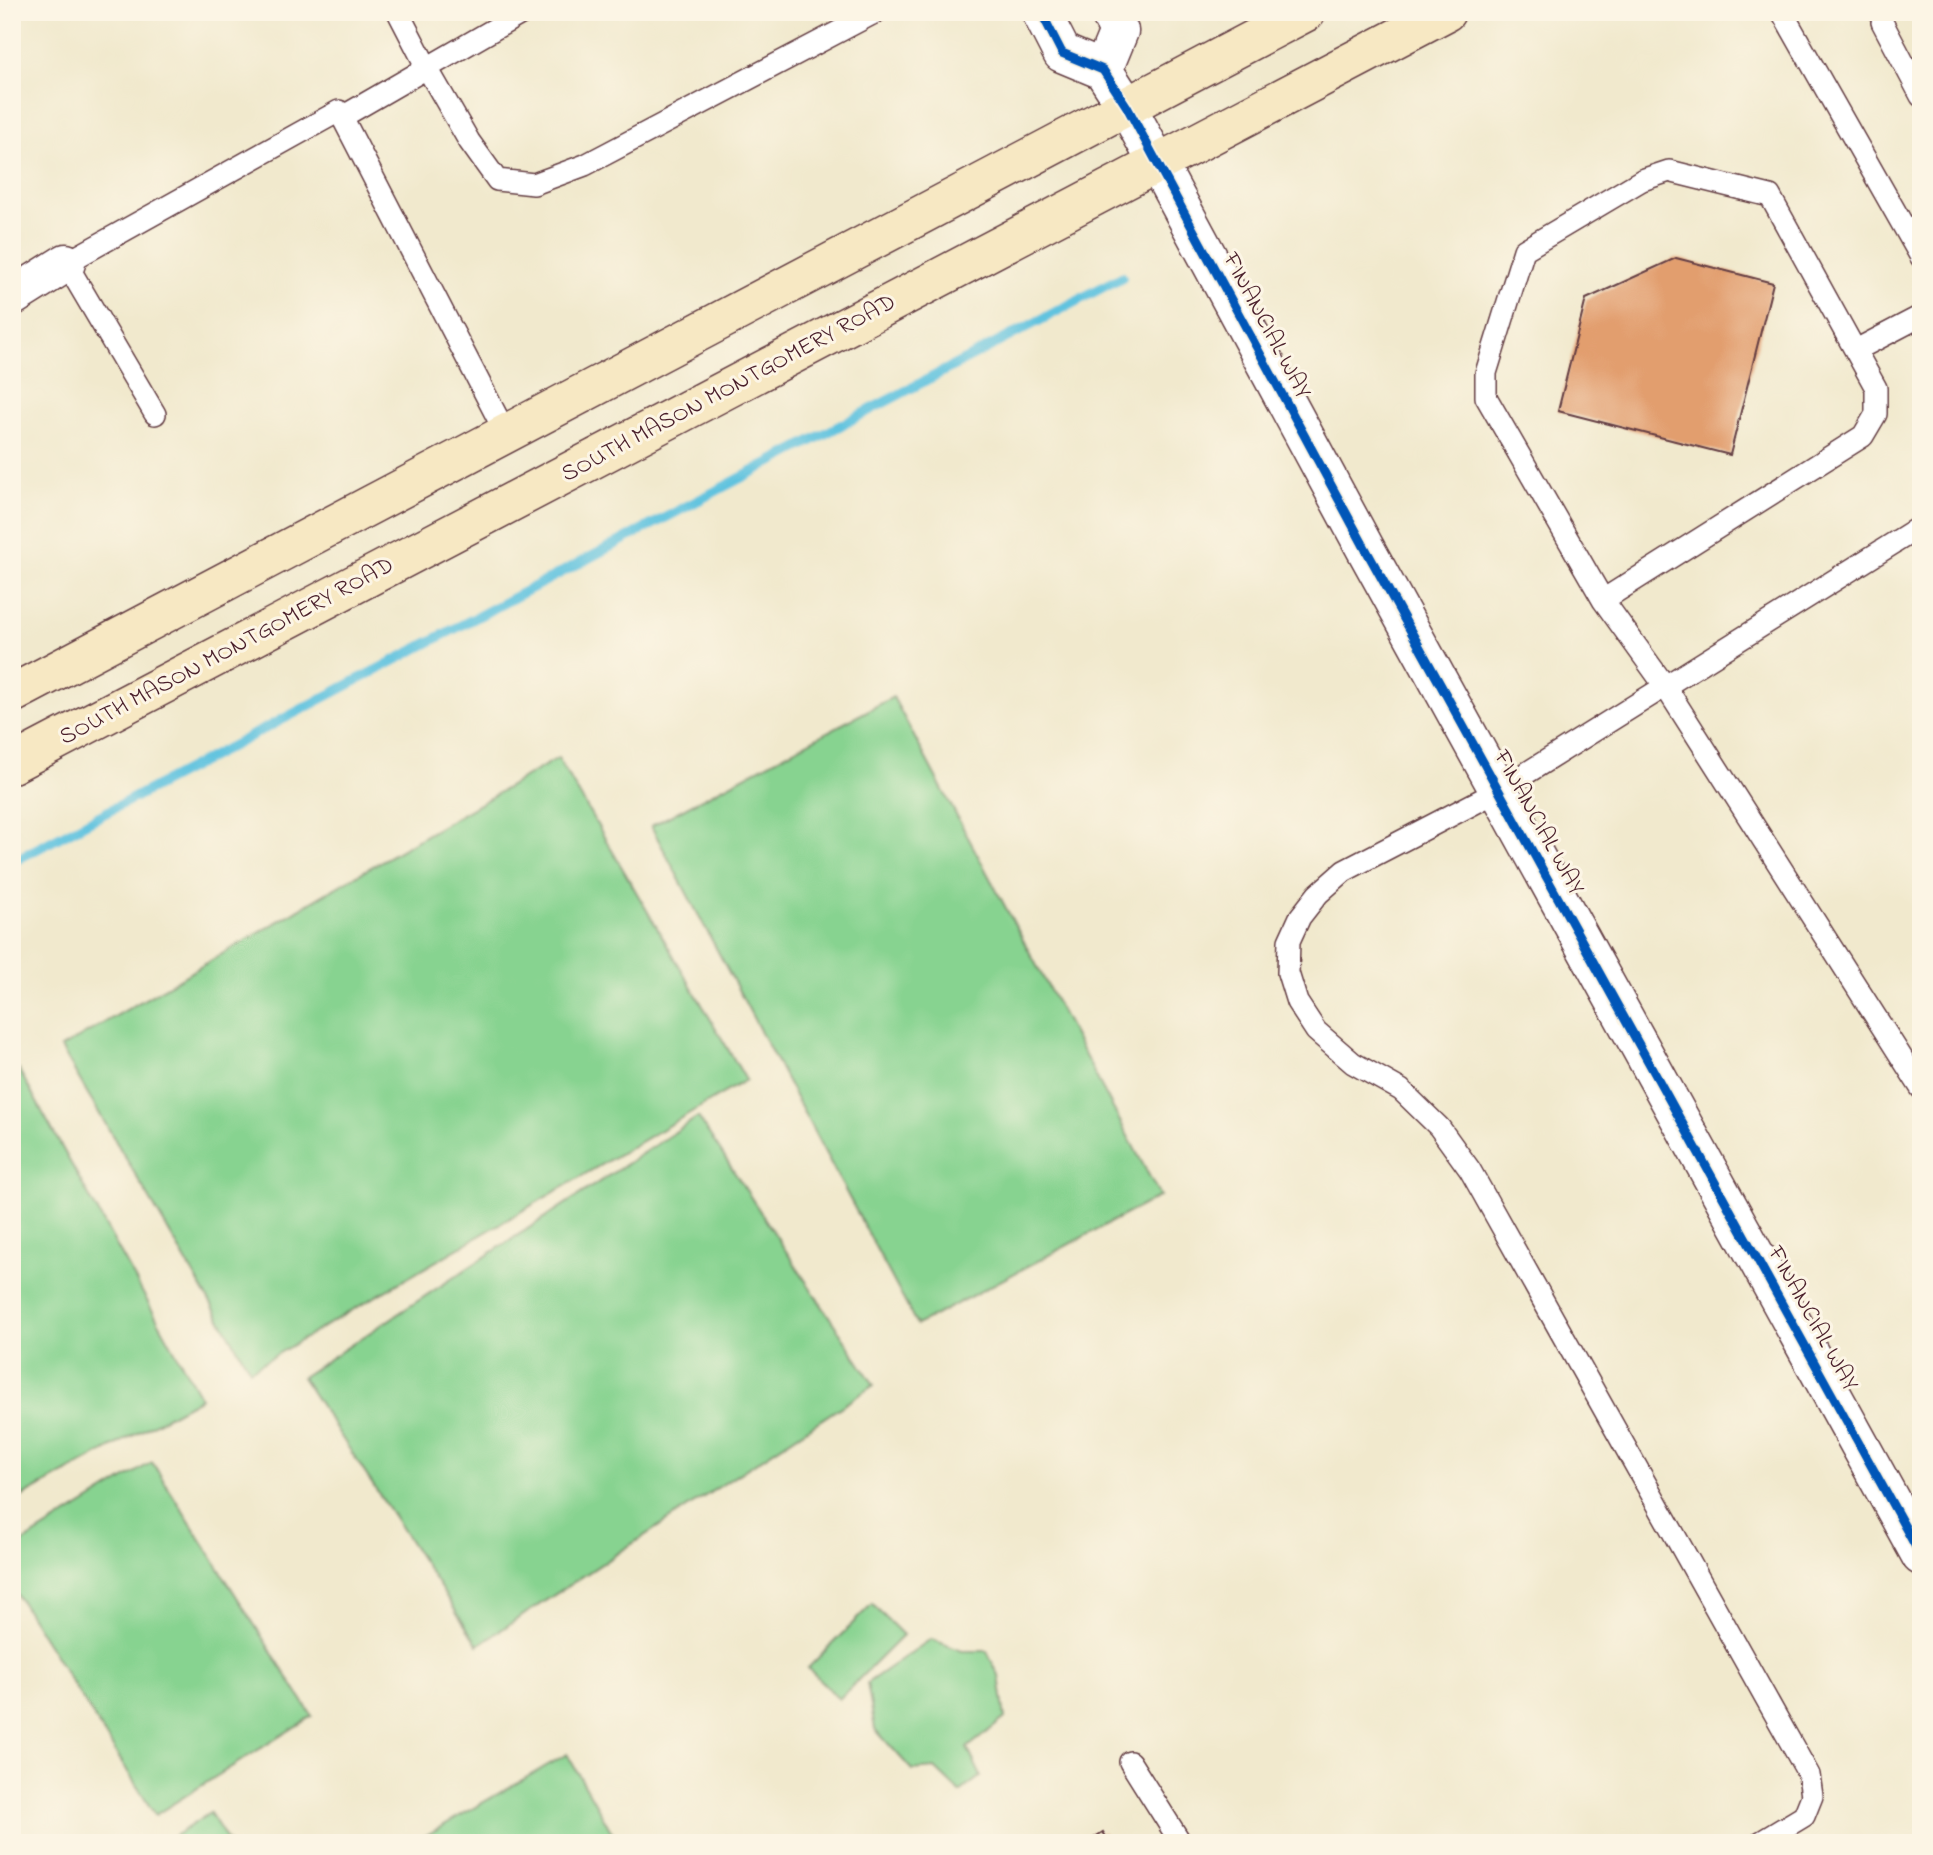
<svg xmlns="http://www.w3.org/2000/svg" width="1933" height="1855" viewBox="0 0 1933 1855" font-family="'Indie Flower',sans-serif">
  <rect width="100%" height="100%" fill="#fcf5e5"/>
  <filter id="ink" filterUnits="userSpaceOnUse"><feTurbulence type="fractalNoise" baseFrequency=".0143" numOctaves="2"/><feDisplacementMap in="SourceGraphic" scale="14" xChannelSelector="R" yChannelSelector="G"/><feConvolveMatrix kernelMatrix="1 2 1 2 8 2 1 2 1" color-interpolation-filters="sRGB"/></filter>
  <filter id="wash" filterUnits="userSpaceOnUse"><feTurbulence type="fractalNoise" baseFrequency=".00686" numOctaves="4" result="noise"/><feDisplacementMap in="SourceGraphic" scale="28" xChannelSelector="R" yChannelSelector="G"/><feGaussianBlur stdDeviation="1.57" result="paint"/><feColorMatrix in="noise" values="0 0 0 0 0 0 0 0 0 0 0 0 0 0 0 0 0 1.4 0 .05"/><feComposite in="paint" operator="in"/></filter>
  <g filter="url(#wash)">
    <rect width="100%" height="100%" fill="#f1e9cd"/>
    <g fill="#87d390" stroke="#68795e" stroke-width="2">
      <path d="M893,697l267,499 -243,129 -266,-499z"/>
      <path d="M558,758l188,322 -496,290 -189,-322z"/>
      <path d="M19,1070l182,328 -189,104v-428z"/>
      <path d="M698,1117l176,268 -396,260 -176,-268z"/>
      <path d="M152,1462l160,254 -157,99 -143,-228v-38z"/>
      <path d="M872,1604l31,31 -64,64 -31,-31z"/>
      <path d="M931,1639l31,12h25l12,25 6,42 -38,30 14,28 -21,16 -25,-24 -23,2 -37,-41 -8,-46z"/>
      <path d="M567,1754l51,89h-205z"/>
      <path d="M210,1813l19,30h-65z"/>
    </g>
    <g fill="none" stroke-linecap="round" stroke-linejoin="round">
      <path stroke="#61c3df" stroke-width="10" d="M12,862l1110,-585"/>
    </g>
    <g id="blocks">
      <g fill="#e29e6e">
        <path d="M1676,258l97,25 -43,172 -172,-44 28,-112z"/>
        <path d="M1103,1832l7,11h-24z"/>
      </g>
    </g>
  </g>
  <g filter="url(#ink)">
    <use href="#blocks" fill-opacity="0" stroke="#633d43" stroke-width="2"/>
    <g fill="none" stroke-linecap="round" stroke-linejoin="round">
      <defs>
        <g id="lane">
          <path d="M398,12l29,56 42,73 28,39 37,4 51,-19 291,-153"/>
          <path d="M1782,12l139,245"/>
          <path d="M1882,22l39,74"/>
          <path d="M342,117l182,-105"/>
          <path d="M1856,350l65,-34"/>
          <path d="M155,414l-89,-151 273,-152 167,323"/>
          <path d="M1603,600l260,-164 13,-22v-26l-106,-192 -101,-25 -27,9 -118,70 -38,123v24l117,203 62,86 256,402"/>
          <path d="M1130,1762l51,81"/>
          <path d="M1759,1843l45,-27 8,-20 -3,-21 -339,-605 -31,-43 -38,-37 -48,-27 -37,-32 -19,-29 -9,-29 1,-32 11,-24 18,-23 26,-23 154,-80 423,-265"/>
        </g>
        <g id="street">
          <path d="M1041,12l21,41 41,17 24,37 238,441 556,1008"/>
          <path d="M1103,70l16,-39 -10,-19"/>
          <path d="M12,297l54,-34"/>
        </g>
        <g id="secondary">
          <path d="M12,694l1294,-682"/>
          <path d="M12,764l1434,-752"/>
        </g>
      </defs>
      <use href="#lane" stroke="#633d43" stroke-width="24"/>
      <use href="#street" stroke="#633d43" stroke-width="41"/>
      <use href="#secondary" stroke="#633d43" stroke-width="41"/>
      <use href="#lane" stroke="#fff" stroke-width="21"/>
      <use href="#street" stroke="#fff" stroke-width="38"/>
      <use href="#secondary" stroke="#f7e8c3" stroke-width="38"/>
      <defs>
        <path id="cycleway" d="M1041,12l21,41 41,17 24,37 238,441 556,1008"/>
      </defs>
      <use href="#cycleway" stroke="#fcf5e5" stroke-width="13"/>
      <use href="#cycleway" stroke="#0057b8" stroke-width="9"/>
    </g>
  </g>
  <g text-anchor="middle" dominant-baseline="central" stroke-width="6" stroke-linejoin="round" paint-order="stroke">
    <g font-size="24" fill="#4a1f2b" stroke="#fcf5e5">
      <text transform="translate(1266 326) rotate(62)">FINANCIAL WAY</text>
      <text transform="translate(729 389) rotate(-28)">SOUTH MASON MONTGOMERY ROAD</text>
      <text transform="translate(227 652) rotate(-28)">SOUTH MASON MONTGOMERY ROAD</text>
      <text transform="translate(1538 823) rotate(61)">FINANCIAL WAY</text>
      <text transform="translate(1812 1319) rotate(61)">FINANCIAL WAY</text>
    </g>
  </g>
  <rect width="1933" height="1855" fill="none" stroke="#fcf5e5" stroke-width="42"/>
</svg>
